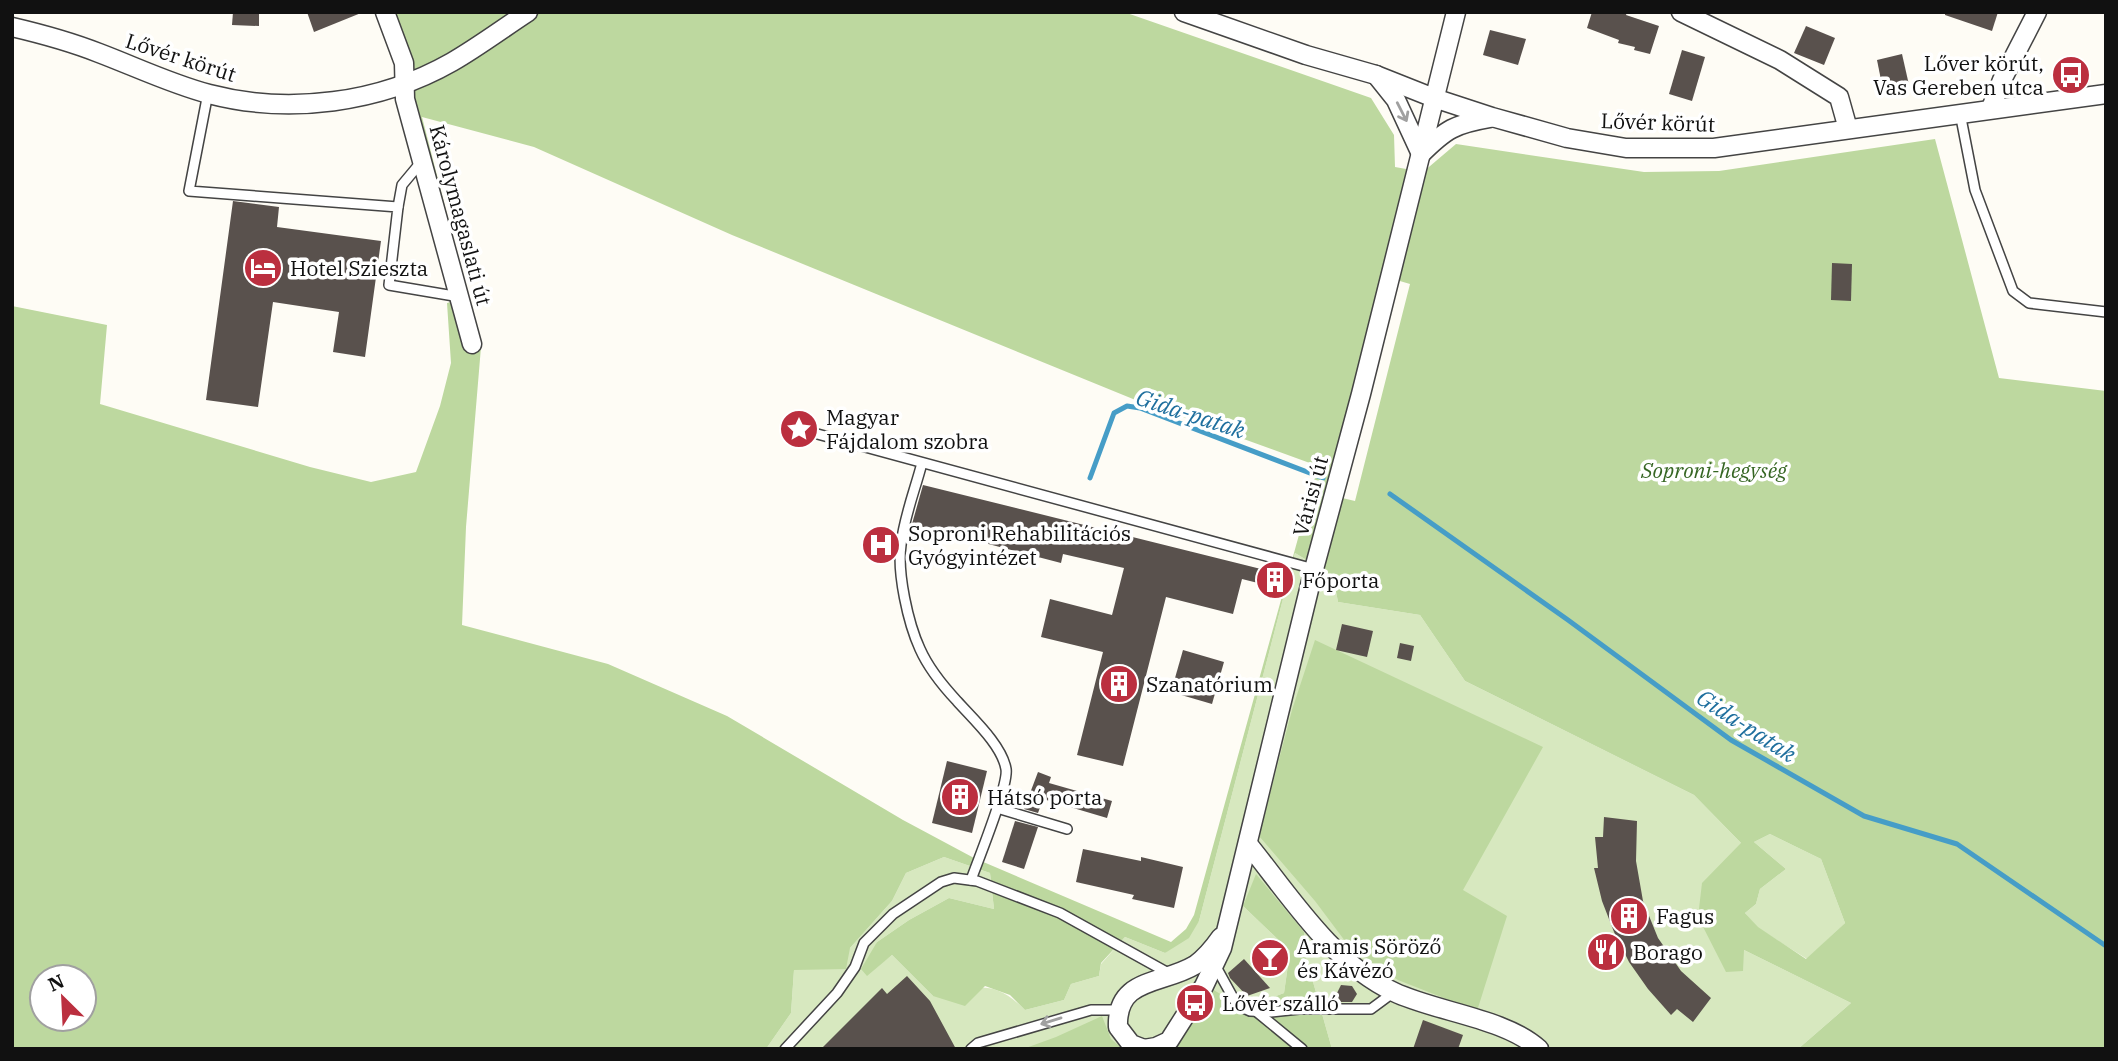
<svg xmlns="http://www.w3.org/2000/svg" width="2118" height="1061" viewBox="0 0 2118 1061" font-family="'IBM Plex Serif',serif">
  <rect width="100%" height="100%" fill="#fefcf5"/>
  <g fill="#d7e8bf">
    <path d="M1295,553l38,23 5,26 82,13 45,66 229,114 47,48 3,107 107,53 -53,46h-466l-26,-92 -2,-25 -61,-26 47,45 -6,42 -40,15 -70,41h-408l25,-36 3,-43 56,-22 42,-47 14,-28 38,-16 46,16 4,36 -45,-11 -40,22 -32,22 -11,33 26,-20 41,41c41,-8 59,-19 92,14l39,-10 7,-16 28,-8 2,-12 24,-27 40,16 34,-32z"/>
    <path d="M1770,834l51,25 24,64 -38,36 -49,-31 -13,-15 11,-9 4,-15 26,-20 -32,-27z"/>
  </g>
  <g fill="#bdd89f" fill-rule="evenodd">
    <path d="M388,12h736l247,86 23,37 1,32 28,5 33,-28 188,28 75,-1 216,-32 64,239 107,13v658h-308l53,-46 -107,-53 -1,21 -17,1 -28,-55 4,-34 39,-40 -47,-48 -229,-114 -45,-66 -82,-13 -5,-26 -38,-23 -96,368 -10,17 -24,15 -40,-16 -24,26 -2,13 -28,8 -7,16 -39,10 -15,-15 -25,-9 -20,20 -32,-10 -41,-41 -25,21 -6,-7 16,-27 32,-22 40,-22 45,11 -4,-36 -46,-16 -38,16 -14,28 -42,47 -4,21 -52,1 -3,43 -25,36h-754v-743l95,19 -7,79 210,63 61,15 45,-10 24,-66 11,-43 -4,-60 17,-5zM422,117l112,30 198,88 401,164 185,67 -124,449 -8,14 -15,13 -197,-84 -71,-38 -176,-104 -119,-52 -146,-39 4,-98 15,-180zM1393,279l17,5 -55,217 -17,-4zM1770,834l51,25 24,64 -39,36 -48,-32 -13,-14 11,-9 4,-15 26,-20 -32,-27zM42,977h42v42h-42z"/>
    <path d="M1315,640l228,107 -80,143 44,26 -30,95 -79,-31 -47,-31 -36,-48 -56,-65 33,-126z"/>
    <path d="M1256,874l48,58 2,25 26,92h-158l38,-60 32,19 40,-15 6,-42 -47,-45z"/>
    <path d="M1102,1016l9,23 12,10h-100l33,-12z"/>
  </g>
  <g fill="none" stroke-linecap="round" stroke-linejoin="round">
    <g stroke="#469dc7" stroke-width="5">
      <path d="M1090,478l24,-65 13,-7 13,2 183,70"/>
      <path d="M1390,494l178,126 163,120 133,76 93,28 149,102"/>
    </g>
  </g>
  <g fill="#59514d">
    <path d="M233,12h26v14l-27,-1z"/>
    <path d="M307,12h54v1l-47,19z"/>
    <path d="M1592,12h35l-1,3 33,11 -9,28 -16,-4 1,-3 -17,-4 1,-3 -32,-12z"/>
    <path d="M1945,12h53l-6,19 -47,-16z"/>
    <path d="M1806,26l29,12 -11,27 -30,-12z"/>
    <path d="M1490,30l36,9 -8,26 -35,-10z"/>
    <path d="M1682,50l23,7 -13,44 -23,-7z"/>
    <path d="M1902,54l7,31 -26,5 -6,-30z"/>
    <path d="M233,201l46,6 -2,20 104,14 -16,116 -32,-5 6,-40 -66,-10 -15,105 -52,-7z"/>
    <path d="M1832,263l20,1 -1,37 -20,-1z"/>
    <path d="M923,485l362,90 -3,14 -40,-10 -9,35 -67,-17 -43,169 -46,-11 26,-103 -62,-15 9,-38 62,16 12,-47 -61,-14 -2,9 -149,-39z"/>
    <path d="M1342,624l31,7 -6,26 -31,-7z"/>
    <path d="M1400,643l14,3 -3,15 -14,-3z"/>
    <path d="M1183,650l41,12 -12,42 -41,-12z"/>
    <path d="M947,761l40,10 -15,62 -40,-10z"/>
    <path d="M1038,772l13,5 -2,6 63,18 -5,17 -64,-19 -5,14 -14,-4z"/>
    <path d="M1604,817l33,4 -1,40 7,40 15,37 23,33 30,27 -18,24 -16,-13 -6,6 -23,-26 -19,-27 -15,-30 -12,-31 -8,-33h4l-3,-31h8z"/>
    <path d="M1015,821l23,6 -14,42 -22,-7z"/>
    <path d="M1083,849l58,12v-4l42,10 -9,41 -42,-9 2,-4 -58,-13z"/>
    <path d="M1272,947l7,6 -2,10 -17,6 3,-18z"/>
    <path d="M1244,959l26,29 -23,8 -17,-18 -2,-5z"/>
    <path d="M907,976l23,25 26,48h-135l61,-61 5,6z"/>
    <path d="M1341,985l11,1 5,8 -5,8h-11l-5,-7z"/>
    <path d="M1423,1020l40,15 -5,14h-45z"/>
  </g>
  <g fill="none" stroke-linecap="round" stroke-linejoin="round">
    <defs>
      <g id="lane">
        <path d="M208,93l-19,98 209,16 -9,78 71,12"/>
        <path d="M1960,113l15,77 38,101 16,12 77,9"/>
        <path d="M398,207l4,-22 20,-24"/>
        <path d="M799,429l515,140"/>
        <path d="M922,463c-7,27 -18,54 -21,82 -4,28 7,78 19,104 8,18 23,37 37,52 15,17 45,44 49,68 3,16 -28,91 -35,111"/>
        <path d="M997,808l70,21"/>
        <path d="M1215,965l22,40 13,6 21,1 28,-3h72l23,-17"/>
        <path d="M1257,1012l45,37"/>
        <path d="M785,1049l52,-56 18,-26 9,-24 29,-29 48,-32 13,-4 23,3 83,32 110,61"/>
        <path d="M971,1049l7,-6 113,-33h27"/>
      </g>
      <g id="street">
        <path d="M385,12l19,51 1,36 67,245"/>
        <path d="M1184,12l122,43 70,20 58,23 58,19 75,21 59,10h88l392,-54"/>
        <path d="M1681,12l99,48 59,37 9,32"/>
        <path d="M12,27c30,7 59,15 87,26 37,14 72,31 110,41 80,21 171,9 243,-32 26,-15 50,-33 76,-50"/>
        <path d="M1376,75l20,25 25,54"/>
        <path d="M1991,108l11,-28 35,-68"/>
        <path d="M1421,154c25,-25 34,-30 69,-36"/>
        <path d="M1248,844c43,53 83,118 146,148 42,20 111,26 145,57"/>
        <path d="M1144,1049l12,-2 13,-6 35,-55 18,-38 92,-379 47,-175 95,-382"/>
        <path d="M1144,1049l-13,-5 -13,-17c-2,-50 44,-42 77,-62 10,-7 19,-18 26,-28"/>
      </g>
    </defs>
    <use href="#lane" stroke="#444" stroke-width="12"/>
    <use href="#street" stroke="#444" stroke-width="21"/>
    <use href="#lane" stroke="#fff" stroke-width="9"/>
    <use href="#street" stroke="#fff" stroke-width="18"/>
  </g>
  <defs><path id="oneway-shaft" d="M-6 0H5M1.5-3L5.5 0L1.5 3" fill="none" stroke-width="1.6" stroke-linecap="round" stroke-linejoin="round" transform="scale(1.75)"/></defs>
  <g stroke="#a0a0a0">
    <use href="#oneway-shaft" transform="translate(1402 112) rotate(63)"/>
    <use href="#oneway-shaft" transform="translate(1051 1021) rotate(163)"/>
  </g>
  <defs>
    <symbol id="bus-disc" viewBox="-11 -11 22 22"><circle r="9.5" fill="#bb2f3f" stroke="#fff"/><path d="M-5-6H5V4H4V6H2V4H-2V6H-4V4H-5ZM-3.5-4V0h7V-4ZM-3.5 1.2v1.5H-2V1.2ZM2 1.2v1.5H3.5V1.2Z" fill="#fff"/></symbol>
    <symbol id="hotel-disc" viewBox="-11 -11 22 22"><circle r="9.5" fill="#bb2f3f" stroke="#fff"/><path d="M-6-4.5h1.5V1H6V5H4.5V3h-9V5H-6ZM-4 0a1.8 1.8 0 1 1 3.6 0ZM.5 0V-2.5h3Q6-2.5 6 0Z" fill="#fff"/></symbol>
    <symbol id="sight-disc" viewBox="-11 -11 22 22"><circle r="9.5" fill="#bb2f3f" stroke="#fff"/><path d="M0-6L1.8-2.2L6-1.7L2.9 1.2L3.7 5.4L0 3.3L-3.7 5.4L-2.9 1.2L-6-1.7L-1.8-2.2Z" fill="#fff"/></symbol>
    <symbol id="hospital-disc" viewBox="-11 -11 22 22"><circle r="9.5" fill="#bb2f3f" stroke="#fff"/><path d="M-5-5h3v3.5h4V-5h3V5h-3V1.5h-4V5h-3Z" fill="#fff"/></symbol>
    <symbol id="building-disc" viewBox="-11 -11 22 22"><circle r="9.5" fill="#bb2f3f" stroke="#fff"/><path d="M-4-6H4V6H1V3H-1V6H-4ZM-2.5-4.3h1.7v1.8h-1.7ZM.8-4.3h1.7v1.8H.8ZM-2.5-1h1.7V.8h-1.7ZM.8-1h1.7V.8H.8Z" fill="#fff"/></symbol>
    <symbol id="restaurant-disc" viewBox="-11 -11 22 22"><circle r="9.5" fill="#bb2f3f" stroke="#fff"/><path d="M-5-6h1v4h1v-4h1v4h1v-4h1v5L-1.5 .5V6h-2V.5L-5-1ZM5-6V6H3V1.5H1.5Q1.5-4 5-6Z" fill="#fff"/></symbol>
    <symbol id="bar-disc" viewBox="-11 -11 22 22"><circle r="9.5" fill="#bb2f3f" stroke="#fff"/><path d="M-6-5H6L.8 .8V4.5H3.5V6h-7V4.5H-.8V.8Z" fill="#fff"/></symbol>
  </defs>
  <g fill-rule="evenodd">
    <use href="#bus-disc" x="2049" y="53" width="44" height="44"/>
    <use href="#hotel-disc" x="241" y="246" width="44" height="44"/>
    <use href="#sight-disc" x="777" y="407" width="44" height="44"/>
    <use href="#hospital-disc" x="859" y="523" width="44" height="44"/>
    <use href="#building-disc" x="1253" y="558" width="44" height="44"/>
    <use href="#building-disc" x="1097" y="662" width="44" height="44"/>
    <use href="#building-disc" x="938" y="775" width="44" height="44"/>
    <use href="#building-disc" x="1607" y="894" width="44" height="44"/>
    <use href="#restaurant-disc" x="1584" y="930" width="44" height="44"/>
    <use href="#bar-disc" x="1248" y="936" width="44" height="44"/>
    <use href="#bus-disc" x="1173" y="981" width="44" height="44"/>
  </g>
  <g text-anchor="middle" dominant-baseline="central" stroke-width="7" stroke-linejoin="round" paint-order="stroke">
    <g font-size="21" fill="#111" stroke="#fff">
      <text transform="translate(181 57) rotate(18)">Lővér körút</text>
      <text transform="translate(1658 122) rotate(2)">Lővér körút</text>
      <text transform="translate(461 215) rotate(75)">Károlymagaslati út</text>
      <text transform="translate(1310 496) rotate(-75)">Várisi út</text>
    </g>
    <g font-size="21" fill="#111" stroke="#fff" text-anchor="start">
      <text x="2044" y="63" text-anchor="end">Lőver körút,<tspan x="2044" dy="24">Vas Gereben utca</tspan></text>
      <text x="290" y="268">Hotel Szieszta</text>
      <text x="826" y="417">Magyar<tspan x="826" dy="24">Fájdalom szobra</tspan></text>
      <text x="908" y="533">Soproni Rehabilitációs<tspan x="908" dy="24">Gyógyintézet</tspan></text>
      <text x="1302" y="580">Főporta</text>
      <text x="1146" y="684">Szanatórium</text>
      <text x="987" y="797">Hátsó porta</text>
      <text x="1656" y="916">Fagus</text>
      <text x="1297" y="946">Aramis Söröző<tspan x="1297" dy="24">és Kávézó</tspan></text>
      <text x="1633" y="952">Borago</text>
      <text x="1222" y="1003">Lővér szálló</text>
    </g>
    <g font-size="21" font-style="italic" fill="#366623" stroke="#fff">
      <text x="1714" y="470">Soproni-hegység</text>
    </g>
    <g font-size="23" font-style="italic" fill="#1f6f9e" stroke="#fff">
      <text transform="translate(1191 413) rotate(18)">Gida-patak</text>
      <text transform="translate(1747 725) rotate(33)">Gida-patak</text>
    </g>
  </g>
  <rect width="2118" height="1061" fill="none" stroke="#111111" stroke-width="28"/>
  <g transform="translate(63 998) rotate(336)"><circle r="33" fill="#ffffff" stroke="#a0a0a0" stroke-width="2"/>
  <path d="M0-5L12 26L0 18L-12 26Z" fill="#bb2f3f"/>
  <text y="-10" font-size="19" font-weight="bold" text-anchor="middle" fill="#111111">N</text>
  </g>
</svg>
